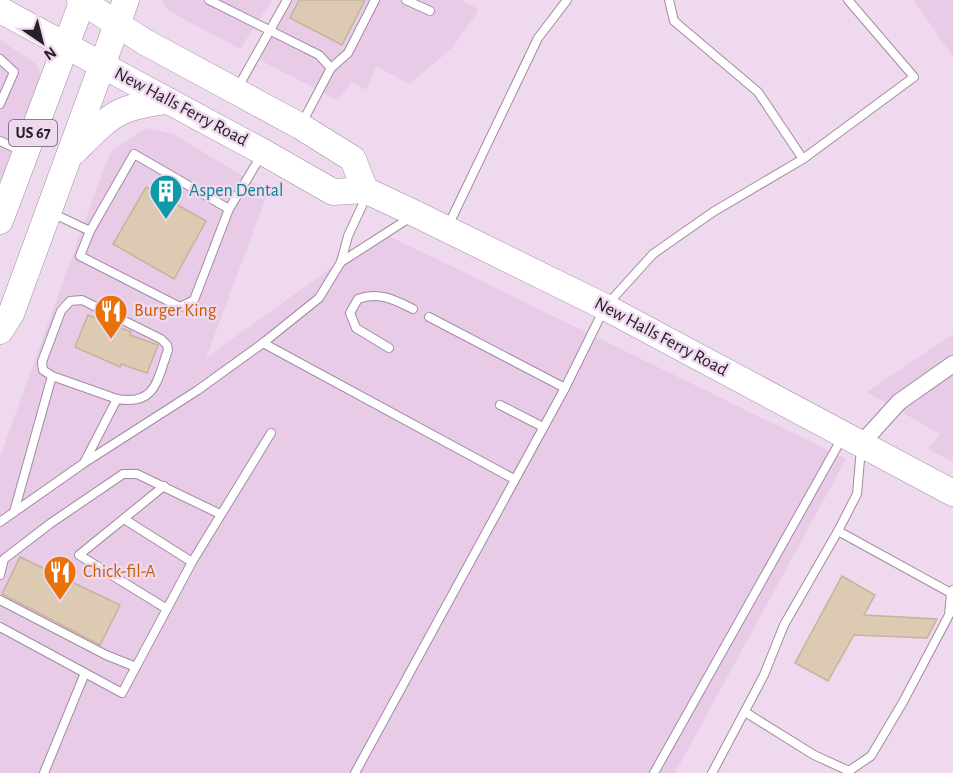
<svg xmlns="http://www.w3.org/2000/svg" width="953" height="773" viewBox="0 0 953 773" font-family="'Alegreya Sans',sans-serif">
  <rect width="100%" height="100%" fill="#efd9ef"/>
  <g fill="#e7cbe7">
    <path d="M161,0h111l-32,49 -71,-38z"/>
    <path d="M282,0h180l17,10 -27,38 -43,36 -33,-18 -10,24 -14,-8 -15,18 -77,-40z"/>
    <path d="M913,0h40v56z"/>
    <path d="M0,40l36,24 8,20 -39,99 -5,-3z"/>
    <path d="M147,128l27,6 94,58 -62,166 175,-126 465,227 -171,314h-675v-316l104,-289 8,-18z"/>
    <path d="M953,334v128l-25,-13 12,-15 -73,-42z"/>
  </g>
  <g fill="#ddcab2" stroke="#c5b39c" stroke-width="1.5">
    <path d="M299,0h66l-23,45 -52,-27z"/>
    <path d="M146,187l60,34 -32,58 -61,-35z"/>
    <path d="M88,315l43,17 -1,3 28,10 -11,28 -26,-9 -1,3 -45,-20z"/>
    <path d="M20,557l100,48 -20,40 -98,-51z"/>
    <path d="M842,576l33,19 -11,20 73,4 -10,19 -73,-3 -26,46 -33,-18z"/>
  </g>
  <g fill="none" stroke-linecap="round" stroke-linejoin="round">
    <defs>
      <g id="service">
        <path d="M209,0l110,55 12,13 -29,55"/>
        <path d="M406,0l24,11"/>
        <path d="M669,0l5,21 84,71 45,67"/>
        <path d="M0,59l14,13 -14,32"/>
        <path d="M331,68l17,-15 27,-53"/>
        <path d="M237,89l50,-89"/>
        <path d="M0,141l24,11"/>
        <path d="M52,213l38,18 44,-77 95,55 32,-53"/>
        <path d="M448,226l90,-188 29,-38"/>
        <path d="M90,231l-10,25 100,51 14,-7 35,-91"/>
        <path d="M341,262l70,-45"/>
        <path d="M429,317l136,71"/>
        <path d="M263,343l251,136"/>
        <path d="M389,348l-33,-20 -6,-15 8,-14c20,-8 37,1 55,10"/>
        <path d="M52,376l-9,-6 -1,-8 19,-51 9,-10 12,-1 79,39 6,6 1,5c-11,30 -12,56 -51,49"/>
        <path d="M500,405l43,22"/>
        <path d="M861,448l-4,46 -19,37 113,62 2,-3"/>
        <path d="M164,486l-85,69 88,54"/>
        <path d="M14,512l38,-136 65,23 -32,62"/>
        <path d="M124,519l68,43"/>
        <path d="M0,522l84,-59 114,-73 65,-47 56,-45 22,-36 7,-26 20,-43"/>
        <path d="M0,575l4,-16 47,-36 72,-49h14l83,40"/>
        <path d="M0,600l106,55 30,12"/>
        <path d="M0,627l122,66 70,-131 79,-129"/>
        <path d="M745,712l69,43 35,16 22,-15 32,-54 46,-87 2,-22"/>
        <path d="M44,773l41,-100"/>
        <path d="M355,773l210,-385 40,-81 48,-53 60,-42 90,-53 111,-82 -66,-77"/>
        <path d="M654,773l188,-335"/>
        <path d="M712,773l52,-98 20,-50 54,-94"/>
      </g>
      <path id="minor" d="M861,444l38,-42 54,-38"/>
      <g id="primary">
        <path d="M80,0l65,42 155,84 53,33 12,31"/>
        <path d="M0,10l263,142 70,40 32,-2 51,24 189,93 348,186"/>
        <path d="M75,151c35,-35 42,-45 93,-50"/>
        <path d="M0,221l83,-221"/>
        <path d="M0,331l11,-17 115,-314"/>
      </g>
    </defs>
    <use href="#service" stroke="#a08ca0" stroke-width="10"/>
    <use href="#minor" stroke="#a08ca0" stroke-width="18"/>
    <use href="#primary" stroke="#a08ca0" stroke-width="27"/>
    <use href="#service" stroke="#fff" stroke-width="8"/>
    <use href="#minor" stroke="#fff" stroke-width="16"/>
    <use href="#primary" stroke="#fff" stroke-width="26"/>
  </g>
  <defs>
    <symbol id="building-pin" viewBox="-11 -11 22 30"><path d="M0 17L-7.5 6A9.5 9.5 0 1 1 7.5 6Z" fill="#0f9aa8" stroke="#efd9ef"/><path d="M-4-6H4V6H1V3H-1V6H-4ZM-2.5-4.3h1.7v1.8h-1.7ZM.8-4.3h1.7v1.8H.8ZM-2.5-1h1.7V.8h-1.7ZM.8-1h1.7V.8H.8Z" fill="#fff"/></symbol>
    <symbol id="restaurant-pin" viewBox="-11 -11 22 30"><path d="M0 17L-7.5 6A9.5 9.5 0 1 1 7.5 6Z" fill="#e8710a" stroke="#efd9ef"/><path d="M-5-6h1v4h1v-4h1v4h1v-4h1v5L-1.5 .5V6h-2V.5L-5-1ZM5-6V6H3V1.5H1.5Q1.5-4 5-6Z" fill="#fff"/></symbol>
  </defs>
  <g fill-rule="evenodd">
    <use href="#building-pin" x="147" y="172" width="38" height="52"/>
    <use href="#restaurant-pin" x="92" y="292" width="38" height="52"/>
    <use href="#restaurant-pin" x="41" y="553" width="38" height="52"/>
  </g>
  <g text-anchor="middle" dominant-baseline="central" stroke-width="5" stroke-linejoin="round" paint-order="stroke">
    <rect fill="#efd9ef" stroke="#645864" stroke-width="1.5" x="9" y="120" width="48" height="26" rx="4.5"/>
    <g font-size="16" font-weight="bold" fill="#282028">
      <text x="33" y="133">US 67</text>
    </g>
    <g font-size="18" fill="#282028" stroke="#efd9ef">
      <text transform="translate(181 107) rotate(28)">New Halls Ferry Road</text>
      <text transform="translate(661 337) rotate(28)">New Halls Ferry Road</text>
    </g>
    <g font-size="18" fill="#0d838f" stroke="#efd9ef" text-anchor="start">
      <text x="189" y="191">Aspen Dental</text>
    </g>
    <g font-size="18" fill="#c56008" stroke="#efd9ef" text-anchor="start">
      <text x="134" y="311">Burger King</text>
      <text x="83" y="572">Chick-fil-A</text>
    </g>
  </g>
  <g transform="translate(42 42) rotate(145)" stroke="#efd9ef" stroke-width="4.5" paint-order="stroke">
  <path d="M0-4.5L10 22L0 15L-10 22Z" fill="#282028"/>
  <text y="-9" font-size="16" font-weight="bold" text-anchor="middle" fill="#282028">N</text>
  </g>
</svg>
